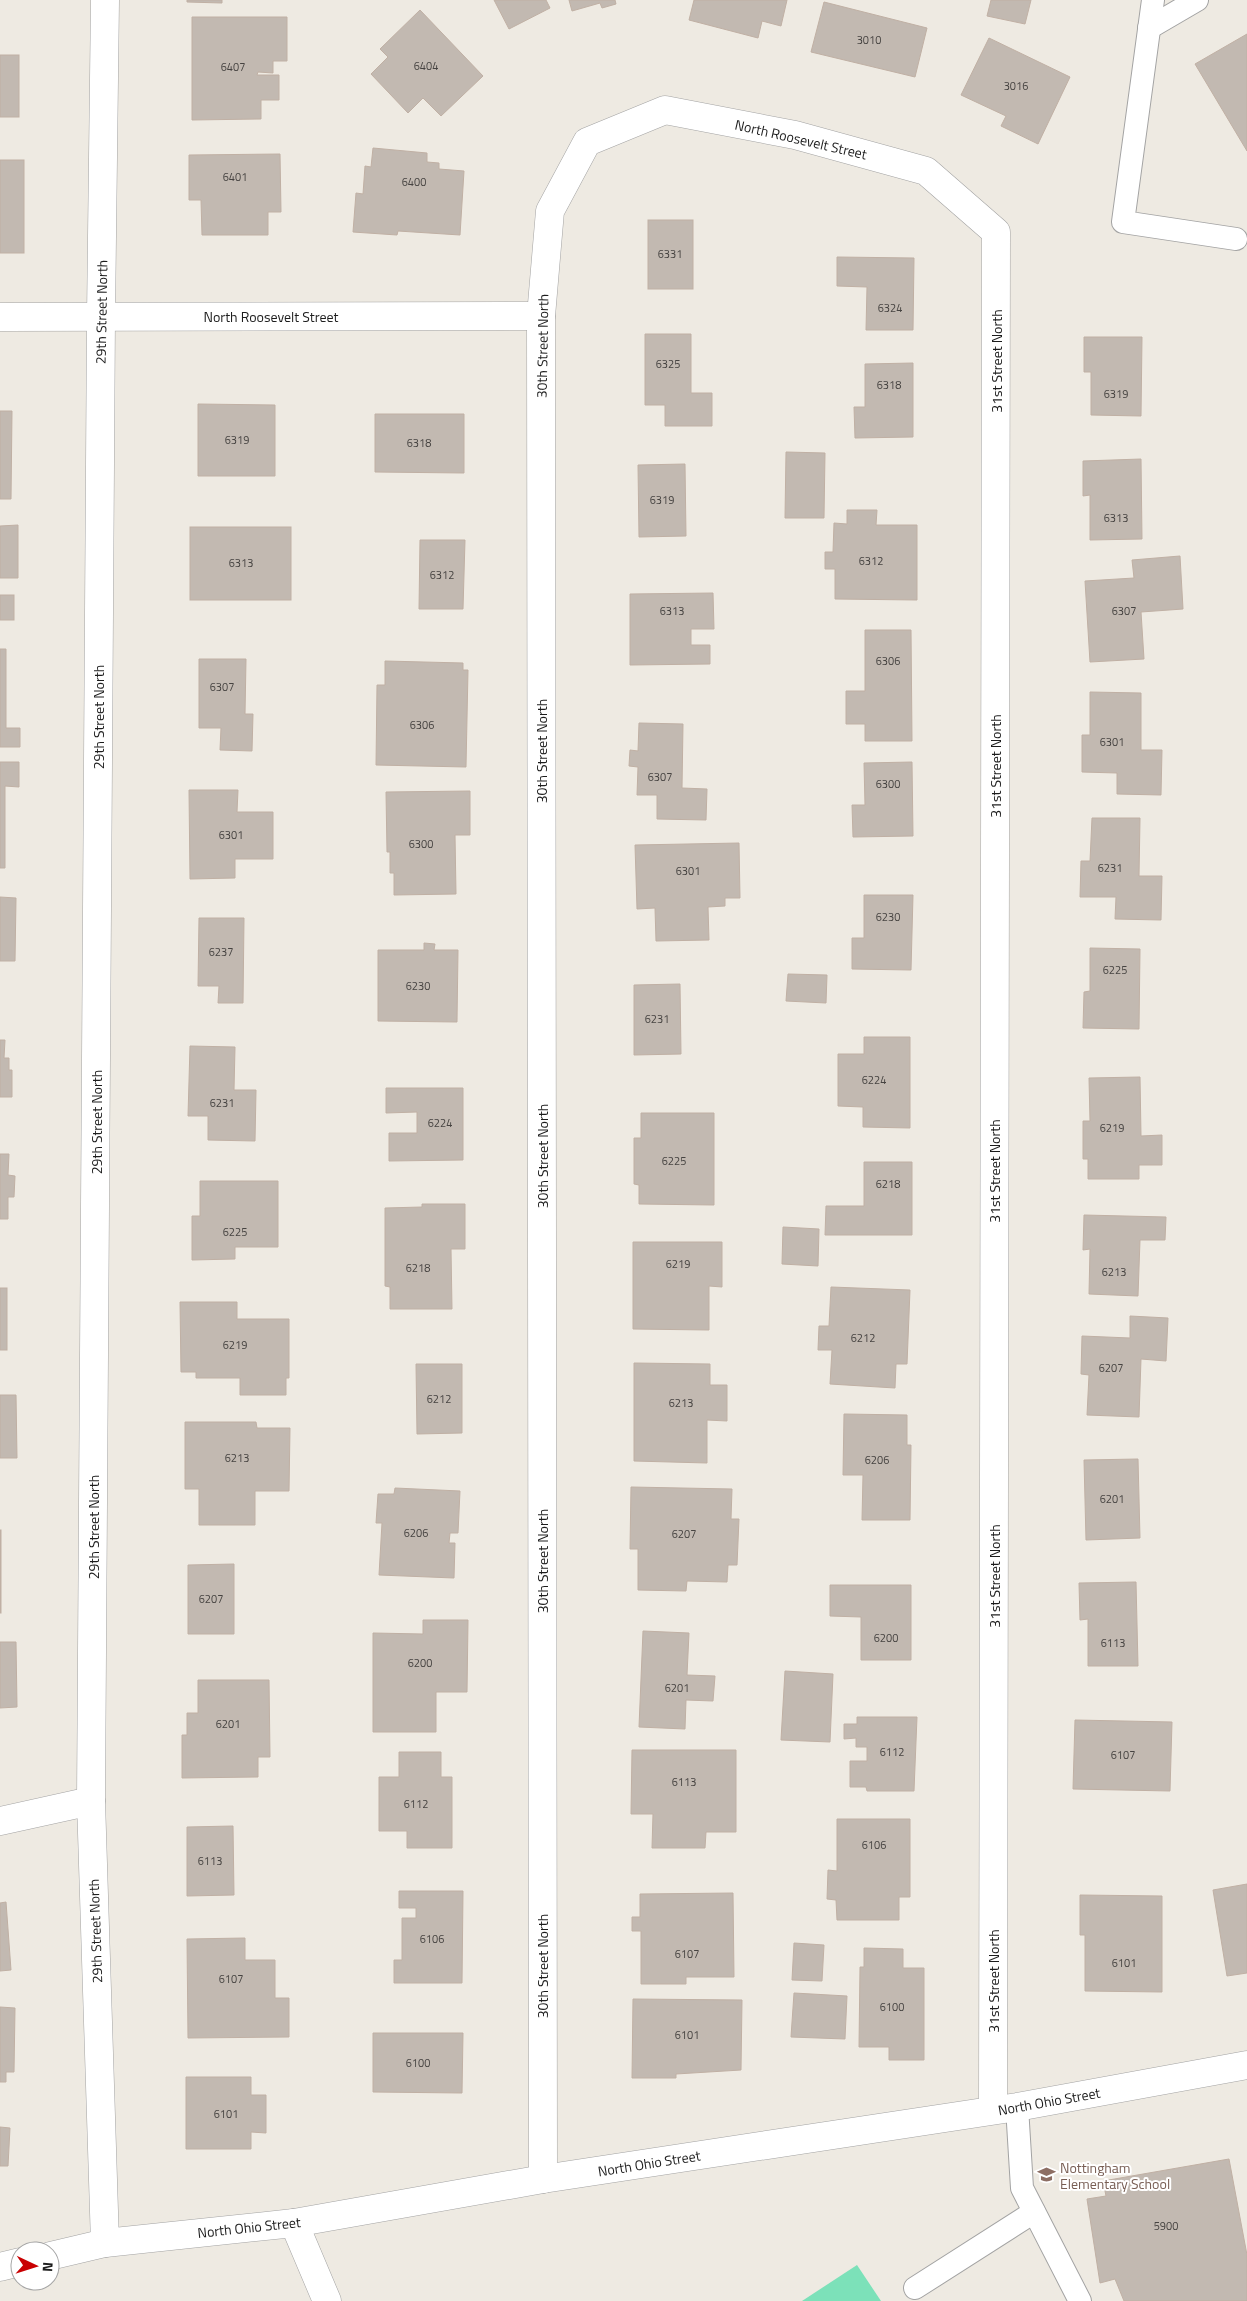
<svg xmlns="http://www.w3.org/2000/svg" width="1247" height="2301" viewBox="0 0 1247 2301" font-family="'Titillium Web',sans-serif">
  <rect width="100%" height="100%" fill="#eeeae2"/>
  <path fill="#7ce1b9" d="M857,2265l24,36h-79z"/>
  <g fill="#c2b9b1" stroke="#c0b0a4">
    <path d="M187,0h35v3l-35,-1z"/>
    <path d="M494,0h52l4,8 -41,21z"/>
    <path d="M569,0h46l1,4 -14,4 -2,-5 -28,8z"/>
    <path d="M694,0h93l-6,26 -19,-5 -4,17 -69,-18z"/>
    <path d="M991,0h40l-6,24 -38,-8z"/>
    <path d="M824,2l103,26 -12,49 -104,-25z"/>
    <path d="M420,10l63,66 -42,40 -18,-18 -15,15 -37,-39 17,-17 -8,-8z"/>
    <path d="M192,17h95v44h-14v12l-15,-1 -1,3h22v25h-18v19l-69,1z"/>
    <path d="M1247,34v117l-52,-87z"/>
    <path d="M989,38l81,39 -32,67 -37,-18 5,-10 -45,-21z"/>
    <rect x="0" y="55" width="19" height="62"/>
    <path d="M373,148l54,5v9l12,1v6l25,2 -4,64 -62,-4 -1,4 -44,-3 3,-39 7,1 2,-28 6,1z"/>
    <path d="M280,154l1,58h-13v23h-66l-1,-35h-12v-45z"/>
    <rect x="0" y="160" width="24" height="93"/>
    <rect x="648" y="220" width="45" height="69"/>
    <path d="M837,257l77,1 -1,72h-47l1,-43 -30,-1z"/>
    <path d="M645,334h46v59h21v33h-47v-21h-20z"/>
    <path d="M1084,337h58l-1,79 -50,-1v-43h-7z"/>
    <path d="M913,363v74l-58,1 -1,-31h11v-43z"/>
    <path d="M198,404l77,1v71h-77z"/>
    <path d="M0,411h12l-1,88h-11z"/>
    <path d="M375,414h89v59l-89,-1z"/>
    <path d="M786,452l39,1 -1,65h-39z"/>
    <path d="M1141,459l1,80 -52,1v-45l-7,1v-35z"/>
    <path d="M685,464l1,72 -47,1 -1,-72z"/>
    <path d="M847,510h30l-1,15h41v75l-82,-1v-30h-10v-17h8l1,-29 13,1z"/>
    <path d="M18,525v53h-18v-52z"/>
    <rect x="190" y="527" width="101" height="73"/>
    <path d="M420,540h45l-2,69h-44z"/>
    <path d="M1180,556l3,53 -42,3 3,47 -54,3 -5,-81 49,-3 -2,-18z"/>
    <path d="M713,593l1,36h-23v16h19v19l-80,1v-71z"/>
    <rect x="0" y="595" width="14" height="25"/>
    <path d="M865,630h46l1,111h-47v-17h-19v-33h19z"/>
    <path d="M0,649h6v79h14v19h-20z"/>
    <path d="M199,659h47l-1,55h8l-1,37 -32,-1 1,-22h-22z"/>
    <path d="M385,661l78,2v7h5l-2,97 -90,-2 1,-80h8z"/>
    <path d="M1090,692l51,1v57h21l-1,45 -44,-1v-21l-35,-1v-37h8z"/>
    <path d="M639,723l44,1 -1,64 25,1 -1,31 -49,-1v-24h-20l1,-28 -9,-1 1,-16 8,1z"/>
    <path d="M0,762h19v25l-14,-1v82h-5z"/>
    <path d="M912,762l1,74 -60,1 -1,-32h13l-1,-42z"/>
    <path d="M189,790h49l-1,22h36v47h-38v19l-45,1z"/>
    <path d="M470,791v44h-15l1,59 -62,1v-22h-4v-21h-3l-1,-60z"/>
    <path d="M1092,818h48l-1,58h23l-1,44 -46,-1 1,-22h-36l1,-36h9z"/>
    <path d="M739,843l1,55h-15v8l-17,1 1,33 -53,1 -1,-33 -18,1 -2,-64z"/>
    <path d="M864,895h49l-2,75 -59,-1v-31h12z"/>
    <path d="M0,897l16,1 -1,63h-15z"/>
    <path d="M199,918h45l-1,85h-25l1,-17h-21z"/>
    <path d="M424,943l11,1 -1,6h24l-1,72 -79,-1v-71h46z"/>
    <path d="M1090,948l50,1 -1,80 -56,-1 1,-36 6,-1z"/>
    <path d="M788,974l39,1 -1,28 -40,-2z"/>
    <path d="M680,984l1,70 -47,1v-70z"/>
    <path d="M864,1037h46v91l-47,-1v-20l-25,-1v-52h26z"/>
    <path d="M0,1040h5l-1,18h5v12h3v27h-12z"/>
    <path d="M190,1046l45,1 -1,43h22l-1,51 -47,-1v-24h-20z"/>
    <path d="M1140,1077l1,59 21,-1v30h-23v14h-51v-20h-5v-38h7l-1,-43z"/>
    <path d="M386,1088h77v72l-74,1v-28h28v-21l-31,1z"/>
    <path d="M641,1113h73v92l-75,-1v-19l-5,-1v-46h7z"/>
    <path d="M0,1154h9l-1,21 7,1 -1,21h-6v22h-8z"/>
    <path d="M864,1162h48v73h-87l1,-29h38z"/>
    <path d="M200,1181h78v66h-43v12l-43,1v-44h8z"/>
    <path d="M422,1204h43v45h-14l1,60h-62v-22l-5,-1v-78l37,-1z"/>
    <path d="M1084,1215l82,2 -1,23h-25l-2,56 -49,-2 1,-45 -7,1z"/>
    <path d="M783,1227l36,2 -1,37 -36,-2z"/>
    <path d="M633,1242h89v45l-13,-1v44l-76,-1z"/>
    <path d="M831,1287l79,3 -3,74h-11l-1,24 -65,-4 2,-34h-14l1,-24h10z"/>
    <rect x="0" y="1288" width="7" height="62"/>
    <path d="M180,1302h57v17h52v59h-3v17h-46v-17h-44v-6h-15z"/>
    <path d="M1130,1316l38,2 -2,43 -25,-2 -2,58 -52,-2 2,-40 -8,-1 1,-38 48,2z"/>
    <path d="M634,1363l76,1v21h17v36l-20,-1v43l-73,-2z"/>
    <path d="M416,1364h46v69l-45,1z"/>
    <path d="M0,1395h16l1,63h-17z"/>
    <path d="M844,1414l63,1v30h4l-1,75h-48l1,-45h-20z"/>
    <path d="M185,1422h71l1,6h33l-1,63h-34v34h-56v-36h-14z"/>
    <path d="M1138,1459l2,79 -54,2 -2,-80z"/>
    <path d="M631,1487l101,2 -1,30h8l-2,46h-9l-1,17 -40,-1 -1,10 -48,-1v-41h-8z"/>
    <path d="M395,1488l65,3 -2,42h-8l-1,10h6l-1,35 -75,-3 3,-52h-6l2,-29h16z"/>
    <rect x="0" y="1530" width="1" height="83"/>
    <path d="M234,1564v70h-46v-69z"/>
    <path d="M1136,1582l2,84h-50v-47l-8,1 -1,-37z"/>
    <path d="M830,1585h81v75h-50v-43l-31,-1z"/>
    <path d="M423,1620h45l-1,72h-31v40h-63v-99l50,1z"/>
    <path d="M643,1631l46,2 -2,42 28,1 -2,25 -27,-1 -1,29 -46,-2z"/>
    <path d="M0,1642h16l1,65 -17,1z"/>
    <path d="M785,1671l48,3 -3,68 -49,-2z"/>
    <path d="M198,1680h71l1,77h-12v20l-76,1v-43h5v-22h11z"/>
    <path d="M857,1717h60l-3,74h-47l-1,-4h-16v-26h17v-14h-11v-9l-12,1v-15h13z"/>
    <path d="M1075,1720l97,2 -2,69 -97,-2z"/>
    <path d="M632,1750h104v82h-30l-1,16h-53l1,-34h-22z"/>
    <path d="M399,1752h42v25h11v71h-45v-17h-28v-54h20z"/>
    <path d="M837,1819h73v78h-11v23h-62l-1,-20 -9,-1 1,-29 9,1z"/>
    <path d="M233,1826l1,69 -47,1v-69z"/>
    <path d="M1247,1884v89l-20,3 -14,-86z"/>
    <path d="M399,1891h64l-1,92h-68v-23h8v-42h14v-10h-17z"/>
    <path d="M733,1893l1,84h-48v7h-45v-53h-9v-14h8v-23z"/>
    <path d="M1080,1895l82,1v96l-77,-1v-56h-5z"/>
    <path d="M6,1902l5,68 -11,1v-68z"/>
    <path d="M245,1938v22h30v38h14v39l-101,1 -1,-99z"/>
    <path d="M794,1943l30,2 -2,36 -30,-1z"/>
    <path d="M864,1948l39,1v19h21v92h-35v-13h-30l1,-80h4z"/>
    <path d="M794,1993l53,3 -2,43 -54,-2z"/>
    <path d="M633,1999l109,1 -1,70 -65,4v4h-44z"/>
    <path d="M0,2007l15,1 -1,64h-8v10h-6z"/>
    <path d="M373,2033h90l-1,60 -89,-1z"/>
    <path d="M186,2077h65v18h15v38l-15,-1v17h-65z"/>
    <path d="M0,2127l10,1 -2,38h-8z"/>
    <path d="M1229,2159l18,96v46h-123l-9,-22 -15,4 -13,-84 19,-3 -3,-15z"/>
  </g>
  <g fill="none" stroke-linecap="round" stroke-linejoin="round">
    <defs>
      <g id="service">
        <path d="M1153,0l-30,222 113,17"/>
        <path d="M1149,28l48,-28"/>
        <path d="M1017,2107l5,81 58,113"/>
        <path d="M915,2288l119,-76"/>
      </g>
      <g id="minor">
        <path d="M105,0l-4,316 -10,1485 14,442"/>
        <path d="M0,317l541,-1"/>
        <path d="M0,1821l91,-20"/>
        <path d="M543,2179l-2,-1863 9,-105 37,-69 78,-32 130,25 131,36 70,61 -3,1878"/>
        <path d="M294,2223l33,78"/>
        <path d="M50,2256l55,-13 189,-20 249,-44 474,-72 230,-42"/>
        <path d="M0,2267l20,-5"/>
      </g>
    </defs>
    <use href="#service" stroke="#a3a3a3" stroke-width="24"/>
    <use href="#minor" stroke="#a3a3a3" stroke-width="29"/>
    <use href="#service" stroke="#fff" stroke-width="22"/>
    <use href="#minor" stroke="#fff" stroke-width="28"/>
  </g>
  <defs>
    <symbol id="school-bare" viewBox="-9 -9 18 18"><path d="M0-5L7-2L0 1L-7-2ZM-4 1L0 2.5L4 1V4Q0 6-4 4Z" fill="#8d6e63" stroke="#fff" stroke-width="2.5" paint-order="stroke"/></symbol>
  </defs>
  <g fill-rule="evenodd">
    <use href="#school-bare" x="1034" y="2162" width="25" height="25"/>
  </g>
  <g text-anchor="middle" dominant-baseline="central" stroke-width="4" stroke-linejoin="round" paint-order="stroke">
    <g font-size="11" fill="#464341">
      <text x="869" y="40">3010</text>
      <text x="426" y="66">6404</text>
      <text x="233" y="67">6407</text>
      <text x="1016" y="86">3016</text>
      <text x="235" y="177">6401</text>
      <text x="414" y="182">6400</text>
      <text x="670" y="254">6331</text>
      <text x="890" y="308">6324</text>
      <text x="668" y="364">6325</text>
      <text x="889" y="385">6318</text>
      <text x="1116" y="394">6319</text>
      <text x="237" y="440">6319</text>
      <text x="419" y="443">6318</text>
      <text x="662" y="500">6319</text>
      <text x="1116" y="518">6313</text>
      <text x="871" y="561">6312</text>
      <text x="241" y="563">6313</text>
      <text x="442" y="575">6312</text>
      <text x="672" y="611">6313</text>
      <text x="1124" y="611">6307</text>
      <text x="888" y="661">6306</text>
      <text x="222" y="687">6307</text>
      <text x="422" y="725">6306</text>
      <text x="1112" y="742">6301</text>
      <text x="660" y="777">6307</text>
      <text x="888" y="784">6300</text>
      <text x="231" y="835">6301</text>
      <text x="421" y="844">6300</text>
      <text x="1110" y="868">6231</text>
      <text x="688" y="871">6301</text>
      <text x="888" y="917">6230</text>
      <text x="221" y="952">6237</text>
      <text x="1115" y="970">6225</text>
      <text x="418" y="986">6230</text>
      <text x="657" y="1019">6231</text>
      <text x="874" y="1080">6224</text>
      <text x="222" y="1103">6231</text>
      <text x="440" y="1123">6224</text>
      <text x="1112" y="1128">6219</text>
      <text x="674" y="1161">6225</text>
      <text x="888" y="1184">6218</text>
      <text x="235" y="1232">6225</text>
      <text x="678" y="1264">6219</text>
      <text x="418" y="1268">6218</text>
      <text x="1114" y="1272">6213</text>
      <text x="863" y="1338">6212</text>
      <text x="235" y="1345">6219</text>
      <text x="1111" y="1368">6207</text>
      <text x="439" y="1399">6212</text>
      <text x="681" y="1403">6213</text>
      <text x="237" y="1458">6213</text>
      <text x="877" y="1460">6206</text>
      <text x="1112" y="1499">6201</text>
      <text x="416" y="1533">6206</text>
      <text x="684" y="1534">6207</text>
      <text x="211" y="1599">6207</text>
      <text x="886" y="1638">6200</text>
      <text x="1113" y="1643">6113</text>
      <text x="420" y="1663">6200</text>
      <text x="677" y="1688">6201</text>
      <text x="228" y="1724">6201</text>
      <text x="892" y="1752">6112</text>
      <text x="1123" y="1755">6107</text>
      <text x="684" y="1782">6113</text>
      <text x="416" y="1804">6112</text>
      <text x="874" y="1845">6106</text>
      <text x="210" y="1861">6113</text>
      <text x="432" y="1939">6106</text>
      <text x="687" y="1954">6107</text>
      <text x="1124" y="1963">6101</text>
      <text x="231" y="1979">6107</text>
      <text x="892" y="2007">6100</text>
      <text x="687" y="2035">6101</text>
      <text x="418" y="2063">6100</text>
      <text x="226" y="2114">6101</text>
      <text x="1166" y="2226">5900</text>
    </g>
    <g font-size="14" fill="#1c1c1c" stroke="#fff">
      <text transform="translate(801 139) rotate(13)">North Roosevelt Street</text>
      <text transform="translate(101 312) rotate(-89)">29th Street North</text>
      <text x="271" y="316">North Roosevelt Street</text>
      <text transform="translate(542 346) rotate(-89)">30th Street North</text>
      <text transform="translate(996 361) rotate(-90)">31st Street North</text>
      <text transform="translate(98 717) rotate(-90)">29th Street North</text>
      <text transform="translate(541 751) rotate(-90)">30th Street North</text>
      <text transform="translate(995 766) rotate(-90)">31st Street North</text>
      <text transform="translate(96 1122) rotate(-90)">29th Street North</text>
      <text transform="translate(542 1156) rotate(-90)">30th Street North</text>
      <text transform="translate(994 1171) rotate(-90)">31st Street North</text>
      <text transform="translate(93 1527) rotate(-90)">29th Street North</text>
      <text transform="translate(542 1561) rotate(-90)">30th Street North</text>
      <text transform="translate(994 1576) rotate(-90)">31st Street North</text>
      <text transform="translate(95 1931) rotate(-92)">29th Street North</text>
      <text transform="translate(542 1966) rotate(-90)">30th Street North</text>
      <text transform="translate(993 1981) rotate(-90)">31st Street North</text>
      <text transform="translate(1049 2101) rotate(-10)">North Ohio Street</text>
      <text transform="translate(649 2163) rotate(-9)">North Ohio Street</text>
      <text transform="translate(249 2227) rotate(-6)">North Ohio Street</text>
    </g>
    <g font-size="14" fill="#785e54" stroke="#fff" text-anchor="start">
      <text x="1060" y="2167">Nottingham<tspan x="1060" dy="16">Elementary School</tspan></text>
    </g>
  </g>
  <g transform="translate(35 2266) rotate(94)"><circle r="24" fill="#ffffff" stroke="#a4a4a4"/>
  <path d="M0-4L9 19L0 12L-9 19Z" fill="#c90002"/>
  <text y="-8" font-size="14" font-weight="bold" text-anchor="middle" fill="#1c1c1c">N</text>
  </g>
</svg>
